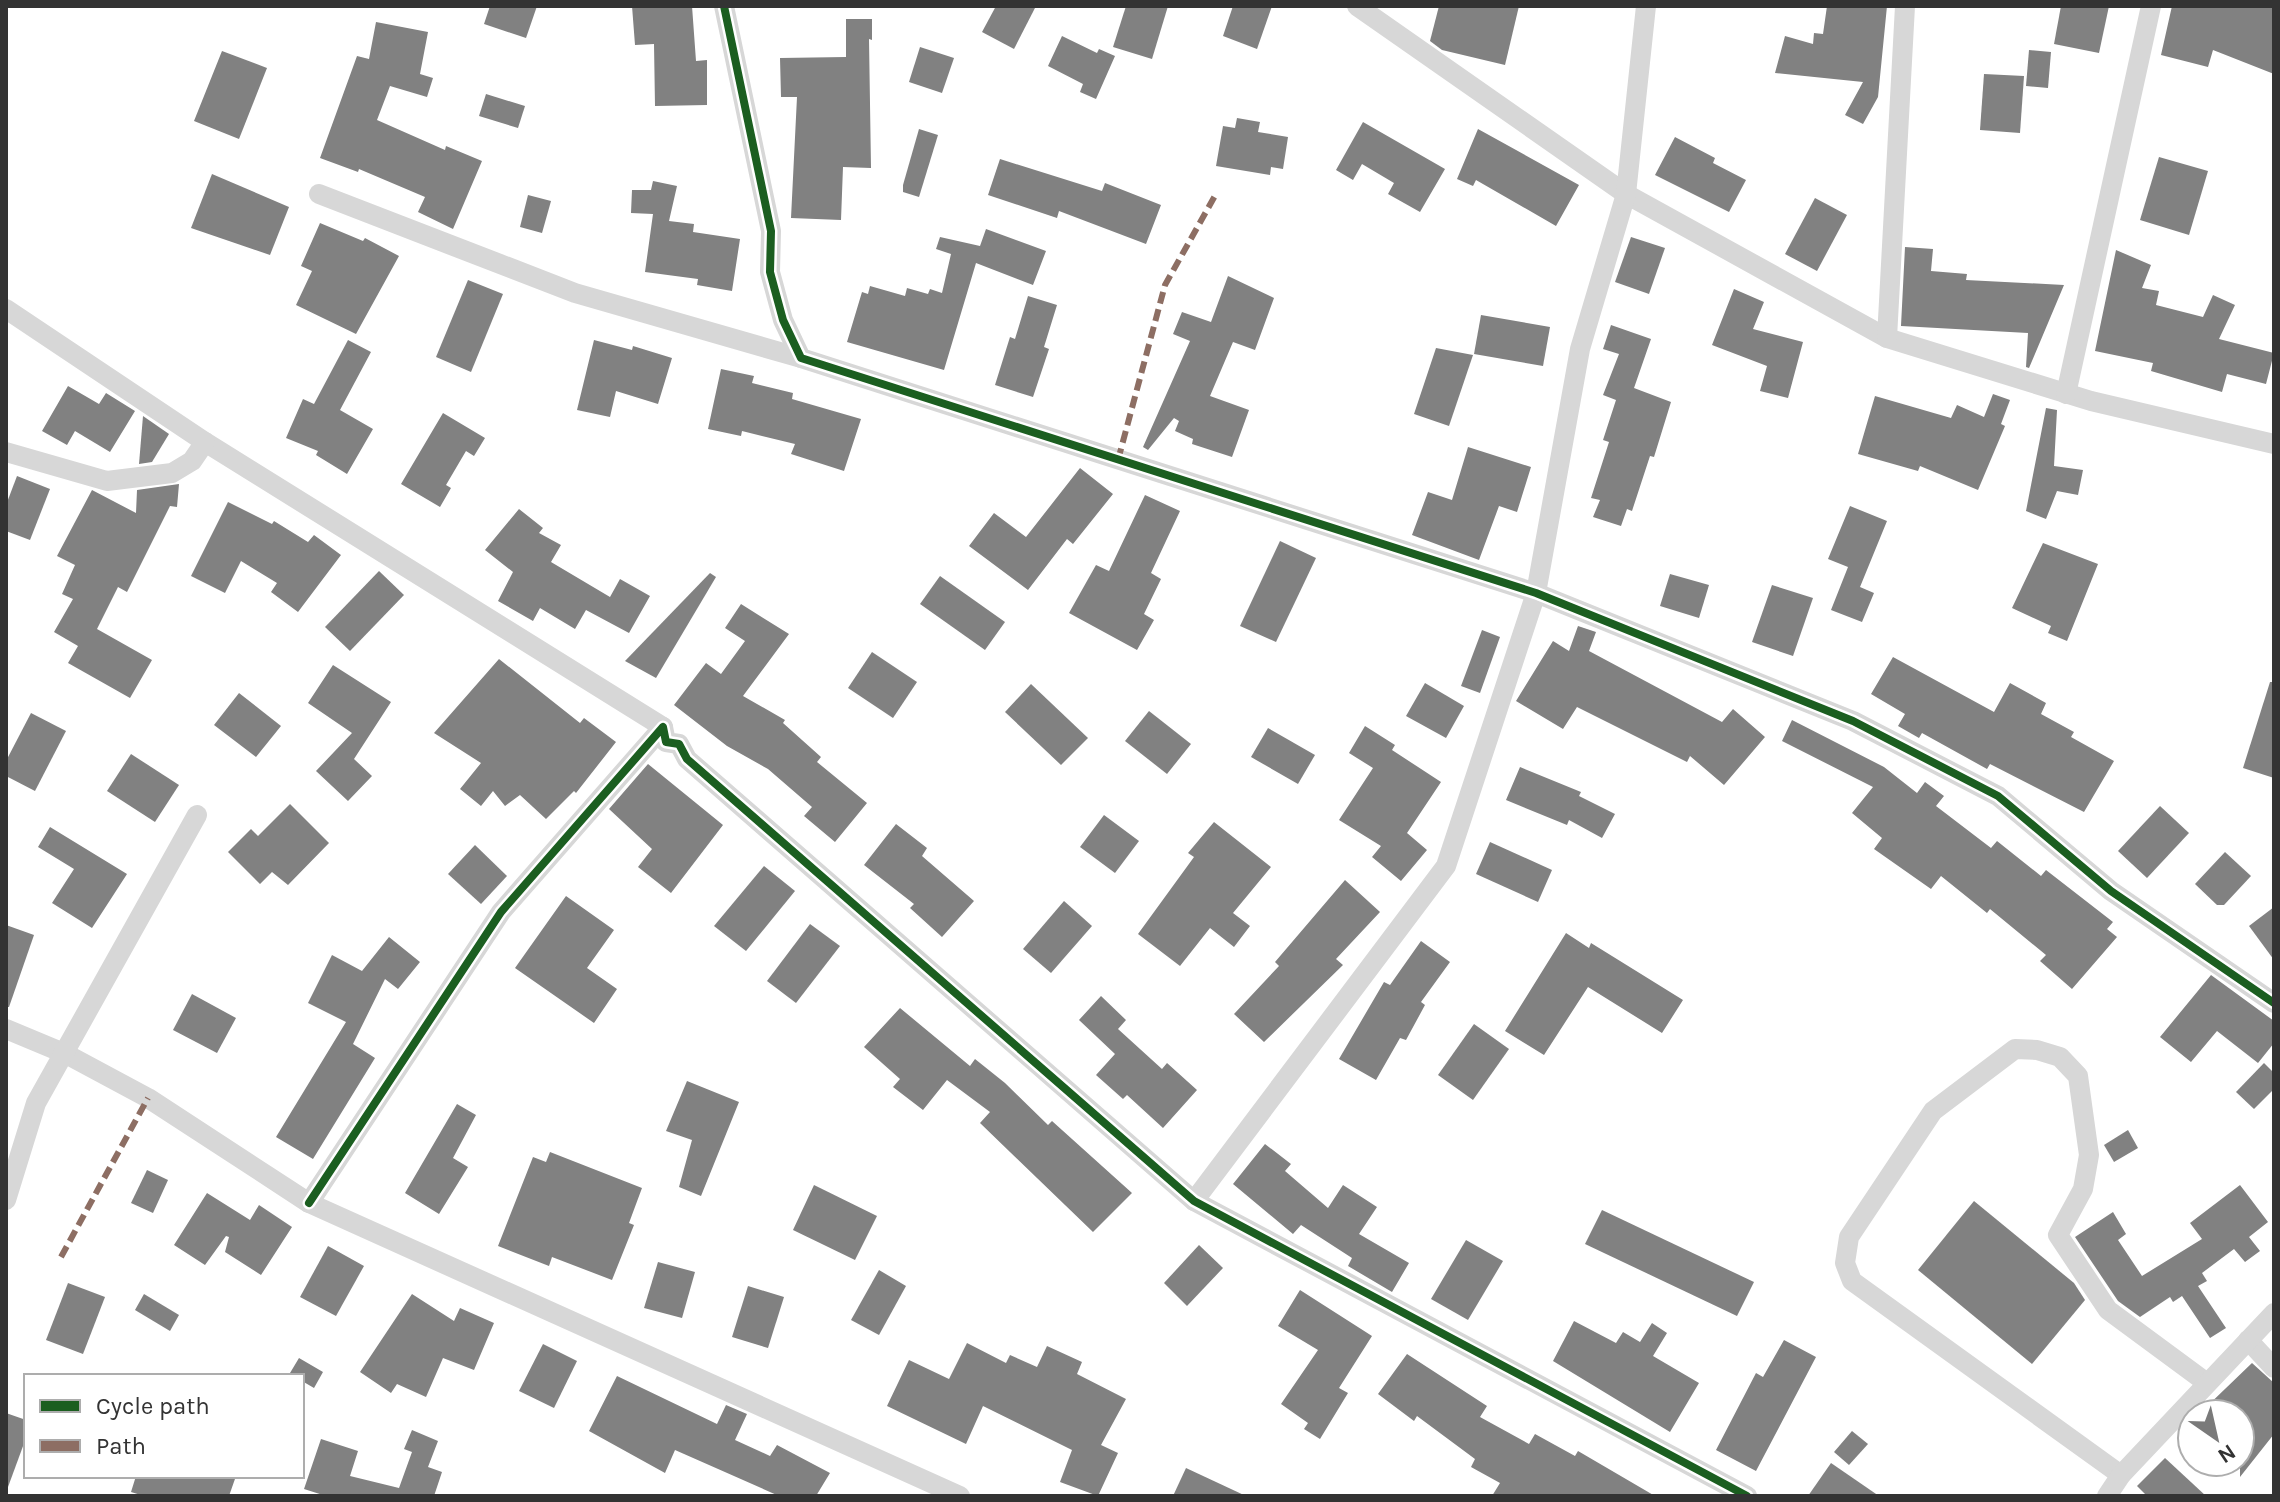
<svg xmlns="http://www.w3.org/2000/svg" width="2280" height="1502" viewBox="0 0 2280 1502" font-family="Karla,sans-serif">
  <rect width="100%" height="100%" fill="#fff"/>
  <g fill="#818181">
    <path d="M490,6h47l-11,32 -42,-14z"/>
    <path d="M632,6h60l4,55 11,-1v45l-52,1 -1,-62 -19,1z"/>
    <path d="M996,6h40l-22,43 -32,-17z"/>
    <path d="M1126,6h42l-16,53 -39,-12z"/>
    <path d="M1233,6h39l-15,43 -34,-13z"/>
    <path d="M1439,6h80l-14,59 -63,-15 -12,-9z"/>
    <path d="M1827,6h60l-9,91 -15,27 -18,-9 18,-33 -88,-9 10,-37 28,8 1,-11 9,1z"/>
    <path d="M2061,6h48l-10,47 -45,-9z"/>
    <path d="M2172,6h102v68l-61,-24 -5,17 -47,-12z"/>
    <path d="M846,19h26v21l-3,-1 2,129 -28,-1 -2,53 -50,-2 6,-121h-16l-1,-39 66,-1z"/>
    <path d="M376,22l52,10 -8,42 13,4 -6,19 -37,-11 -13,34 68,30 1,-4 36,15 -29,68 -35,-17 7,-15 -66,-28 -1,3 -38,-14 37,-102 12,3z"/>
    <path d="M1062,36l35,17 2,-4 16,7 -19,43 -16,-7 3,-8 -35,-18z"/>
    <path d="M920,47l34,11 -12,35 -33,-11z"/>
    <path d="M2029,50l22,2 -3,36 -22,-2z"/>
    <path d="M222,51l45,17 -28,71 -45,-18z"/>
    <path d="M1984,74l40,2 -4,57 -40,-3z"/>
    <path d="M486,94l39,12 -7,22 -39,-12z"/>
    <path d="M1237,118l23,4 -2,10 30,5 -5,32 -12,-2 -1,8 -54,-9 7,-40 12,2z"/>
    <path d="M1363,122l82,47 -25,43 -32,-18 6,-11 -32,-19 -9,16 -17,-10z"/>
    <path d="M919,129l19,6 -19,62 -16,-5v-7z"/>
    <path d="M1478,129l101,56 -23,41 -80,-46 -3,6 -16,-7z"/>
    <path d="M1675,137l40,21 -2,5 33,17 -17,32 -74,-37z"/>
    <path d="M2159,157l49,14 -19,64 -49,-15z"/>
    <path d="M1000,159l102,32 3,-8 56,22 -15,39 -87,-33 -2,7 -69,-23z"/>
    <path d="M212,174l77,33 -19,48 -79,-27z"/>
    <path d="M653,181l24,5 -8,35 25,3 -1,8 47,7 -8,52 -35,-6 1,-6 -53,-7 8,-58 -22,-1 1,-23h19z"/>
    <path d="M528,195l23,6 -9,32 -22,-6z"/>
    <path d="M1815,198l32,17 -30,56 -32,-17z"/>
    <path d="M320,223l43,18 2,-3 34,18 -43,78 -60,-29 16,-34 -11,-5z"/>
    <path d="M986,229l60,22 -13,34 -57,-22 -32,107 -97,-28 15,-50 6,2 2,-8 35,10 2,-8 21,6 2,-5 12,4 9,-39 -15,-5 4,-12 40,9z"/>
    <path d="M1631,237l34,11 -16,46 -34,-12z"/>
    <path d="M1905,247l28,2 -2,22 36,3 -1,6 98,5 -35,83 -3,-1 2,-34 -127,-7z"/>
    <path d="M2116,250l35,15 -9,23 17,3 -3,14 47,12 10,-22 22,10 -16,34 55,14 -8,31 -39,-10 -5,18 -71,-21 2,-8 -58,-12z"/>
    <path d="M1228,276l46,22 -19,52 -22,-8 -23,54 39,14 -17,47 -40,-13 1,-5 -18,-8 4,-10 -5,-3 -26,32 -5,-3 47,-106 -17,-7 9,-22 29,10z"/>
    <path d="M468,280l35,14 -32,78 -35,-15z"/>
    <path d="M1734,289l30,13 -11,27 50,13 -15,56 -28,-7 7,-25 -55,-21z"/>
    <path d="M1028,296l29,9 -13,42 5,2 -16,48 -38,-12 15,-48 5,2z"/>
    <path d="M1481,315l69,12 -7,39 -69,-12z"/>
    <path d="M1611,325l40,14 -17,49 37,14 -17,55 -4,-1 -18,55 -5,-2 -6,17 -28,-9 7,-17 -9,-2 18,-56 -6,-2 13,-40 -13,-5 16,-41 -16,-5z"/>
    <path d="M348,340l23,12 -31,58 33,19 -26,45 -31,-19 2,-4 -32,-13 17,-39 11,5z"/>
    <path d="M594,340l38,10 1,-4 39,12 -14,46 -42,-13 -6,26 -33,-7z"/>
    <path d="M1436,348l37,7 -24,71 -35,-12z"/>
    <path d="M721,369l33,7 -2,7 41,10 -1,6 69,20 -17,52 -53,-17 4,-10 -53,-13 -1,5 -33,-7z"/>
    <path d="M68,386l31,18 7,-11 29,18 -25,41 -35,-21 -8,14 -25,-14z"/>
    <path d="M1993,394l17,6 -9,24 4,2 -27,64 -58,-24 -2,5 -60,-17 17,-58 76,22 6,-13 27,12z"/>
    <path d="M2046,408l11,2 -3,56 29,4 -5,25 -21,-4 -11,28 -20,-8z"/>
    <path d="M443,413l42,25 -11,18 -8,-5 -20,34 5,3 -11,19 -39,-23z"/>
    <path d="M143,416l26,18 -17,28 -13,2z"/>
    <path d="M1468,447l63,20 -14,45 -18,-6 -20,54 -67,-25 16,-43 24,8z"/>
    <path d="M1080,468l33,26 -40,50 -6,-5 -39,51 -59,-44 25,-33 32,24z"/>
    <path d="M17,476l33,13 -20,51 -24,-9v-26z"/>
    <path d="M179,484l-2,23 -7,-1 -43,86 -9,-5 -21,42 55,31 -22,38 -62,-35 10,-17 -24,-14 19,-33 -11,-5 13,-29 -18,-9 35,-66 44,23 1,-23z"/>
    <path d="M1145,495l35,16 -29,62 10,6 -17,35 10,6 -17,30 -68,-37 27,-48 13,6z"/>
    <path d="M228,502l44,22 2,-3 34,21 6,-7 27,20 -43,57 -27,-20 6,-9 -36,-22 -16,32 -34,-17z"/>
    <path d="M1850,506l37,15 -27,66 14,6 -12,29 -31,-12 17,-43 -20,-8z"/>
    <path d="M519,509l24,19 -4,5 22,12 -10,17 59,35 10,-18 30,17 -21,37 -43,-23 -11,19 -35,-21 -7,13 -35,-20 15,-29 -28,-22z"/>
    <path d="M1280,541l36,17 -40,84 -36,-16z"/>
    <path d="M2043,543l55,21 -31,77 -19,-8 3,-7 -39,-18z"/>
    <path d="M379,571l25,24 -54,56 -25,-24z"/>
    <path d="M710,573l6,4 -60,101 -31,-17z"/>
    <path d="M1670,574l39,11 -10,33 -39,-12z"/>
    <path d="M940,576l65,46 -20,28 -65,-46z"/>
    <path d="M1772,585l41,13 -20,58 -41,-14z"/>
    <path d="M741,604l48,30 -46,62 42,24 -2,3 38,34 -4,5 50,41 -32,39 -31,-26 8,-9 -44,-38 -41,-23 -53,-41 32,-42 15,11 24,-33 -20,-13z"/>
    <path d="M1578,626l18,6 -7,19 133,71 11,-13 32,28 -41,48 -34,-29 -3,6 -110,-55 -14,22 -47,-28 37,-60 16,10z"/>
    <path d="M1482,630l18,7 -20,56 -19,-7z"/>
    <path d="M872,652l45,30 -24,36 -45,-30z"/>
    <path d="M1893,657l101,55 16,-29 36,20 -5,11 33,18 -3,5 43,24 -30,51 -94,-48 -3,5 -65,-36 -3,5 -21,-12 7,-12 -34,-20z"/>
    <path d="M499,659l81,64 4,-5 32,24 -40,51 -2,-2 -28,28 -26,-24 -15,11 -12,-15 -12,15 -21,-17 21,-26 -47,-30z"/>
    <path d="M333,665l58,37 -37,57 18,17 -24,25 -32,-30 36,-38 -44,-30z"/>
    <path d="M2270,682h4v96l-31,-10z"/>
    <path d="M1425,683l39,23 -18,32 -40,-22z"/>
    <path d="M1031,684l57,54 -27,27 -56,-53z"/>
    <path d="M239,693l42,33 -25,31 -42,-32z"/>
    <path d="M1149,711l42,33 -24,30 -42,-33z"/>
    <path d="M31,713l35,18 -31,60 -29,-15v-15z"/>
    <path d="M1792,720l92,47 33,26 8,-11 19,14 -8,10 55,42 6,-7 44,35 5,-6 67,52 -6,7 10,8 -45,52 -32,-28 6,-6 -56,-46 -3,4 -46,-37 -10,13 -57,-40 8,-11 -30,-25 21,-26 -91,-46z"/>
    <path d="M1365,726l30,19 -3,5 49,32 -34,51 20,17 -26,31 -29,-24 9,-11 -42,-26 34,-52 -24,-15z"/>
    <path d="M1268,728l47,27 -17,29 -47,-27z"/>
    <path d="M131,754l48,31 -24,37 -48,-31z"/>
    <path d="M648,764l75,61 -52,68 -33,-26 14,-18 -43,-40z"/>
    <path d="M1520,767l61,25 -2,4 36,18 -13,24 -33,-18 -2,5 -61,-25z"/>
    <path d="M290,804l39,39 -41,42 -16,-13 -12,12 -32,-32 23,-23 7,7z"/>
    <path d="M2160,806l29,27 -42,45 -29,-27z"/>
    <path d="M1104,815l35,26 -24,32 -35,-26z"/>
    <path d="M1214,822l57,45 -38,46 17,13 -16,21 -24,-19 -30,38 -42,-32 56,-77 -6,-4z"/>
    <path d="M896,824l31,24 -5,8 52,45 -32,36 -32,-29 4,-4 -50,-39z"/>
    <path d="M50,827l77,47 -35,54 -40,-25 22,-34 -36,-22z"/>
    <path d="M1490,842l62,28 -14,32 -62,-28z"/>
    <path d="M475,845l32,31 -26,28 -33,-30z"/>
    <path d="M2225,852l26,24 -27,29h-7l-22,-21z"/>
    <path d="M764,866l31,25 -49,60 -32,-25z"/>
    <path d="M1345,880l35,32 -44,47 7,6 -79,77 -30,-28 45,-48 -4,-4z"/>
    <path d="M566,896l48,34 -27,38 30,21 -23,34 -79,-55z"/>
    <path d="M1064,901l28,25 -41,47 -28,-24z"/>
    <path d="M2274,907v53l-25,-34z"/>
    <path d="M810,924l30,22 -44,57 -29,-22z"/>
    <path d="M6,925l28,10 -25,72h-3z"/>
    <path d="M1566,933l23,15 2,-5 92,57 -21,33 -74,-46 -44,68 -39,-24z"/>
    <path d="M389,937l31,25 -22,27 -13,-10 -32,65 22,14 -62,101 -37,-22 70,-115 -38,-19 24,-48 30,16z"/>
    <path d="M1421,941l29,21 -29,40 4,3 -19,35 -6,-2 -24,42 -37,-21 45,-77 6,3z"/>
    <path d="M2211,975l63,46v22l-16,20 -41,-32 -26,31 -31,-25z"/>
    <path d="M192,994l44,24 -19,35 -44,-23z"/>
    <path d="M1101,996l25,24 -8,9 44,40 5,-6 30,27 -34,38 -36,-33 -4,4 -27,-24 19,-21 -36,-34z"/>
    <path d="M900,1008l70,58 5,-7 30,24 43,42 4,-4 80,72 -39,39 -113,-109 10,-11 -43,-32 -24,30 -30,-23 7,-8 -36,-32z"/>
    <path d="M1474,1024l35,25 -36,51 -35,-25z"/>
    <path d="M2264,1063l10,10v16l-20,20 -18,-17z"/>
    <path d="M687,1081l52,21 -38,94 -22,-9 13,-47 -26,-9z"/>
    <path d="M457,1104l19,11 -23,43 15,9 -29,47 -34,-21z"/>
    <path d="M2128,1130l10,18 -24,14 -10,-17z"/>
    <path d="M1265,1144l26,20 -6,7 43,37 15,-23 34,22 -18,27 50,29 -17,29 -44,-26 4,-8 -51,-33 -8,9 -60,-50z"/>
    <path d="M550,1152l92,36 -13,35 5,2 -22,55 -60,-23 -3,9 -51,-20 35,-89 13,5z"/>
    <path d="M147,1170l21,10 -15,33 -22,-10z"/>
    <path d="M814,1185l63,31 -22,44 -62,-30z"/>
    <path d="M2240,1185l28,37 -19,15 11,14 -15,11 -11,-13 -32,24 5,8 -9,5 28,42 -16,10 -28,-42 -9,6 -3,-5 -30,20 -22,-16 -43,-64 38,-25 13,22 -8,6 24,36 60,-37 -12,-16z"/>
    <path d="M207,1193l43,27 9,-15 33,22 -31,48 -36,-23 4,-15 -3,-1 -21,29 -31,-20z"/>
    <path d="M1974,1201l100,82 11,17 -53,64 -114,-94z"/>
    <path d="M1602,1210l152,72 -17,34 -152,-72z"/>
    <path d="M1466,1240l37,21 -35,59 -37,-21z"/>
    <path d="M1199,1245l24,23 -36,38 -23,-23z"/>
    <path d="M328,1246l36,20 -28,50 -36,-19z"/>
    <path d="M658,1262l37,10 -13,46 -38,-10z"/>
    <path d="M879,1270l27,16 -27,49 -28,-15z"/>
    <path d="M68,1283l37,14 -22,57 -37,-14z"/>
    <path d="M748,1286l36,11 -16,51 -36,-11z"/>
    <path d="M1300,1290l72,46 -33,52 9,5 -28,46 -16,-10 4,-6 -27,-19 37,-54 -40,-24z"/>
    <path d="M144,1294l35,21 -9,16 -35,-21z"/>
    <path d="M412,1294l42,27 6,-13 34,15 -20,47 -31,-12 -17,39 -29,-13 -6,9 -31,-21z"/>
    <path d="M1574,1321l42,22 7,-11 17,10 12,-19 15,10 -14,23 46,27 -29,49 -117,-71z"/>
    <path d="M1784,1340l32,17 -60,114 -40,-21 40,-77 7,4z"/>
    <path d="M967,1343l39,20 4,-8 27,12 10,-21 35,16 -5,12 49,25 -25,46 17,8 -20,43 -38,-14 12,-32 -89,-44 -17,38 -79,-38 22,-46 40,19z"/>
    <path d="M543,1344l34,17 -23,47 -35,-17z"/>
    <path d="M1407,1354l80,52 -7,11 49,27 6,-10 40,22 3,-5 77,45h-163l8,-13 -29,-16 4,-8 -58,-43 -3,5 -36,-27z"/>
    <path d="M299,1358l24,14 -9,16 -12,-7v-5l-12,-3z"/>
    <path d="M2252,1363l22,20v51l-34,43v-63h-41z"/>
    <path d="M617,1376l100,48 9,-19 21,9 -12,26 35,16 7,-11 53,28 -14,23h-37l-104,-46 -10,23 -76,-42z"/>
    <path d="M6,1413l20,7v18l-18,49z"/>
    <path d="M412,1430l26,11 -10,26 14,5 -8,24h-108l-22,-7 17,-50 37,12 -8,25 49,12 13,-36 -8,-3z"/>
    <path d="M1852,1431l16,13 -19,21 -15,-13z"/>
    <path d="M2165,1458l41,38h-59l-10,-10z"/>
    <path d="M1831,1463l48,33h-71z"/>
    <path d="M1186,1468l60,28h-73z"/>
    <path d="M136,1476h100l-7,20h-85l-13,-4z"/>
  </g>
  <g fill="none" stroke-linecap="round" stroke-linejoin="round">
    <g stroke="#d7d7d7" stroke-width="20">
      <path d="M724,6l47,225 -1,41 13,48 18,38 735,235 317,128 145,75 113,95 163,112"/>
      <path d="M1357,6l269,188 261,144 204,63 183,43"/>
      <path d="M319,194l256,99 226,65"/>
      <path d="M6,309l199,133 458,285"/>
      <path d="M1887,338l18,-332"/>
      <path d="M2066,394l85,-388"/>
      <path d="M6,452l101,29 65,-8 20,-12 13,-19"/>
      <path d="M6,1029l60,25 82,44 161,105 651,293"/>
      <path d="M6,1200l30,-97 161,-288"/>
      <path d="M1194,1201l252,-335 90,-273 44,-244 46,-155 20,-188"/>
      <path d="M309,1203l192,-291 162,-185 3,15 13,2 8,15 507,442 553,295"/>
      <path d="M2248,1340l26,28"/>
      <path d="M2121,1475l-269,-194 -7,-18 4,-26 84,-126 82,-62 22,1 23,7 18,19 11,79 -6,34 -25,46 50,75 99,73"/>
      <path d="M2107,1496l14,-21 153,-162"/>
    </g>
    <g stroke="#8d6e63" stroke-width="6" stroke-dasharray="12 6" stroke-linecap="butt">
      <path d="M1118,460l47,-175 51,-91"/>
      <path d="M61,1257l87,-159"/>
    </g>
    <defs>
      <g id="cycleway">
        <path d="M724,6l47,225 -1,41 13,48 18,38 735,235 317,128 145,75 113,95 163,112"/>
        <path d="M309,1203l192,-291 162,-185 3,15 13,2 8,15 507,442 553,295"/>
      </g>
    </defs>
    <use href="#cycleway" stroke="#fff" stroke-width="13"/>
    <use href="#cycleway" stroke="#1b5e20" stroke-width="8"/>
  </g>
  <rect width="2280" height="1502" fill="none" stroke="#333333" stroke-width="16"/>
  <rect x="24" y="1374" width="280" height="104" fill="#ffffff" stroke="#adadad" stroke-width="2"/>
  <rect x="40" y="1400" width="40" height="12" fill="#1b5e20" stroke="#adadad" stroke-width="2"/>
  <text x="96" y="1414" font-size="24" fill="#333333">Cycle path</text>
  <rect x="40" y="1440" width="40" height="12" fill="#8d6e63" stroke="#adadad" stroke-width="2"/>
  <text x="96" y="1454" font-size="24" fill="#333333">Path</text>
  <g transform="translate(2216 1438) rotate(146)"><circle r="38" fill="#ffffff" stroke="#adadad" stroke-width="2"/>
  <path d="M0-6L14 30L0 20L-14 30Z" fill="#7a7a7a"/>
  <text y="-12" font-size="22" font-weight="bold" text-anchor="middle" fill="#333333">N</text>
  </g>
</svg>
